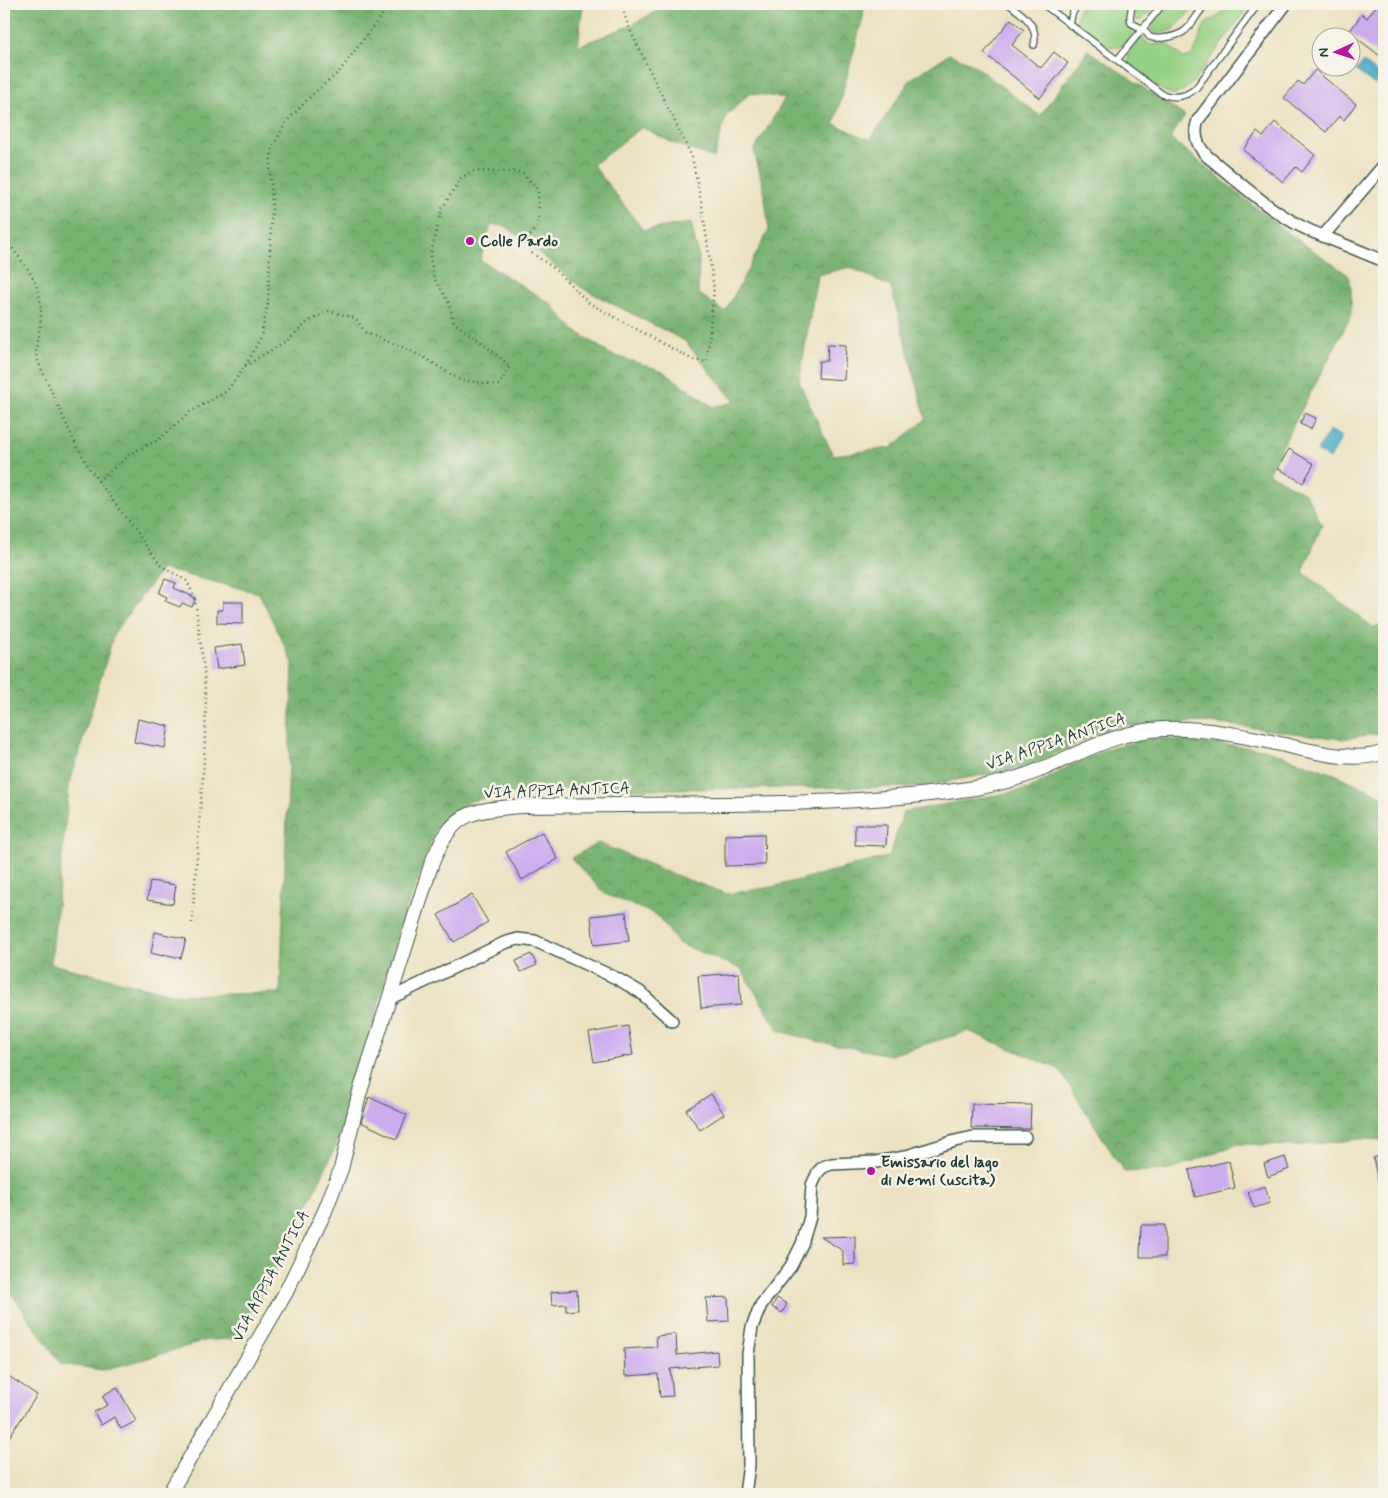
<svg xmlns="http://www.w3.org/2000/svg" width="1388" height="1498" viewBox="0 0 1388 1498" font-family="Mynerve,sans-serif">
  <defs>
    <pattern id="forest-crowns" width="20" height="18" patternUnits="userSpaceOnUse" patternTransform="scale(1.25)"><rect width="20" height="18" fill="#79b372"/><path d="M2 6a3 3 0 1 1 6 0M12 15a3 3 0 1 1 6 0" fill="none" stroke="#63935e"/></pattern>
  </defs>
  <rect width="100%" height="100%" fill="#f7f3e8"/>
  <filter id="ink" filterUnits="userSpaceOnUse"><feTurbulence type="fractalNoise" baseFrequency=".02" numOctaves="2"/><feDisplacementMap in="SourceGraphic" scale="10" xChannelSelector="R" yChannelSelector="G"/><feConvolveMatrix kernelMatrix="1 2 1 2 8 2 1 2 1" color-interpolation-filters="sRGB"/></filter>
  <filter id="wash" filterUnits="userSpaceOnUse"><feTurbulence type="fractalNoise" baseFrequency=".0096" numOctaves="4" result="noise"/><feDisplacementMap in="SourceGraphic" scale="20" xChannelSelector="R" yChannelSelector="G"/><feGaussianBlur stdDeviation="1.12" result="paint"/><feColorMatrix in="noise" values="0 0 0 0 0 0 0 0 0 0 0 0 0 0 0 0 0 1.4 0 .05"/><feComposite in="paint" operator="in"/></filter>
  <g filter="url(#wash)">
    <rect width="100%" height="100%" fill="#ece2c2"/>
    <g fill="#97d185" stroke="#5b875c">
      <path d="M1081,4h46l-1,20 8,7 -7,10 -7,6 -15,-1 -26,-19 -3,-6 1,-6z"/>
      <path d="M1134,4h23l-12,13 -6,4 -5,-2z"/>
      <path d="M1169,4h24l1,3 -21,23 -19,4 -3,-5 3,-7z"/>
      <path d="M1224,4h27l-58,78c-6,5 -12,12 -20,12 -10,0 -39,-23 -45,-31v-10l14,-17c7,13 13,8 25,7l16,15 6,-1c11,-9 9,-21 16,-32 5,-8 13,-3 20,-17z"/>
    </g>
    <g fill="url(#forest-crowns)" stroke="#4c7853" fill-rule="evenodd">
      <path d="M4,4h579l-5,42 54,-21 37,-21h195l-1,13 -29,107 36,16 41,-61 38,-25 22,9 69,53 48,-66 97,66 -15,22 111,90 67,47 3,13v28l-83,157 38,21 16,31 -19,47 71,56 10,-3v105l-6,3 -35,6 -139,-17 -91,4 -83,40 -111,21 -389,3 -61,11 -32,24 -44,123 -44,170 -53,113 -61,108 -28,1 -62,19 -42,11 -42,-6 -57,-81zM750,93l35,5 -31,53 10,39 5,40 -44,82 -27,-19 1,-35 -8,-35 -48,7 -50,-65 49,-38 31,16 41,15 12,-42zM491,225l15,1 76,62 103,53 50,61 -22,5 -50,-36 -53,-17 -37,-25 -23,-26 -70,-43zM850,267l41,20 35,132 -35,29 -58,7 -34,-73 18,-107zM162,569l97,24 34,70 -13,330 -104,2 -125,-31 18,-177 45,-154z"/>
      <path d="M1156,738l108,11 73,26 47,22v343l-24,-1 -66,7 -56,-2 -69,26 -45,2 -65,-103 -91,-38 -77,24 -71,-13 -41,-11 -38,-62 -63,-26 -21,-28 -52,-21 -34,-36 27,-15 77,32 52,19 45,-7 118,-31 13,-44 126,-23 39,-22 44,-20z"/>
    </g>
    <g fill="#43a8c3" stroke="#31727c">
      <path d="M1363,62l18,14 -6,9 -19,-14z"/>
      <path d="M1330,430l12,7 -12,22 -13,-8z"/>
    </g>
    <g id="blocks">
      <g fill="#cdabef">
        <path d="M1378,4h6v55l-35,-27 13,-18 5,4z"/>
        <path d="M1011,19l13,11 -12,15 29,23 13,-16 14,11 -28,35 -56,-45z"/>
        <path d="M1315,70l41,34 -12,16 -5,-4 -13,16 -42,-34 14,-17 5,4z"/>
        <path d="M1275,122l40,33 -13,17 -6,-5 -13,15 -40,-32 14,-18 6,5z"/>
        <path d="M828,344l18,1 -2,35 -26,-2 1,-17h8z"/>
        <path d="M1305,413l11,5 -5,11 -11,-5z"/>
        <path d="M1289,449l25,15 -11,19 -25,-15z"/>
        <path d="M165,579l11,4 -2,5 22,10 -4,9 -10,-4 -2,4 -15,-6 2,-4 -8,-4z"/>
        <path d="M223,602h20v22l-26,-1v-13h6z"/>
        <path d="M242,644l3,21 -28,4 -3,-21z"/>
        <path d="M138,719l31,7 -4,22 -31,-6z"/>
        <path d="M855,825h32l-1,21 -31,-1z"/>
        <path d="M542,832l16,27 -36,21 -16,-28z"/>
        <path d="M764,834l1,31 -40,1v-31z"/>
        <path d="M150,881l26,4 -3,19 -26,-4z"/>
        <path d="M472,895l16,27 -34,20 -16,-27z"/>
        <path d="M626,912l3,29 -35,4 -3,-29z"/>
        <path d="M155,932l31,7 -5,19 -18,-4v2l-12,-3z"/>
        <path d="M531,954l6,11 -16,7 -5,-11z"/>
        <path d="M739,973l2,32 -40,3 -3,-32z"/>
        <path d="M628,1026l5,29 -39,7 -5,-29z"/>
        <path d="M711,1094l13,20 -24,16 -14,-20z"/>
        <path d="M369,1097l38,18 -10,24 -36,-17z"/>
        <path d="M972,1104l59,1 -1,24 -59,-1z"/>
        <path d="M1384,1154v33l-4,1 -7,-30z"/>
        <path d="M1285,1157l4,12 -21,8 -4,-13z"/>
        <path d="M1229,1161l6,27 -40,9 -6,-27z"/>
        <path d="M1265,1186l5,17 -16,5 -6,-16z"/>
        <path d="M1141,1225h24v32h-25z"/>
        <path d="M855,1236v28l-12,1v-14l-22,-14z"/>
        <path d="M577,1290l1,20 -12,1v-7l-14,1 -1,-13z"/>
        <path d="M728,1297l1,24 -21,1 -2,-24z"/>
        <path d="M777,1298l10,6 -5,9 -10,-6z"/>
        <path d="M676,1334l1,21 40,-4 1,14 -48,4 3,27 -13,1 -2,-23 -33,2 -1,-27 33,-2 -1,-11z"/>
        <path d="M4,1373l33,22 -33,50z"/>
        <path d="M117,1387l19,34 -15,8 -7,-12 -13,8 -7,-13 14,-7 -6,-9z"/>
      </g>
    </g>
  </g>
  <g filter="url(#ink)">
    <use href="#blocks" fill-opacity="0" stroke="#3e5649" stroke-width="1"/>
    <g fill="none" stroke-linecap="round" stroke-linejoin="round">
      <defs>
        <g id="service">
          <path d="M1009,4c14,11 30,21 25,41"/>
          <path d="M1043,4l119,90c13,5 24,3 34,-6l62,-84"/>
          <path d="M1132,4l-2,13 1,6c5,3 11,4 14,8 3,3 2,4 5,6 4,2 8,1 12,1 30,-3 27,-15 44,-34"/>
          <path d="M1070,25l2,-11 6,-10"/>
          <path d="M1117,60l46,-56"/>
        </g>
        <g id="minor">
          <path d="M1286,4l-88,116c-5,14 -1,26 9,36 36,29 71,64 116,80l61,-71"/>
          <path d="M1323,236l61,25"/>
          <path d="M389,999l115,-56 14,-4 17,2 81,37 24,14 32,29"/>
          <path d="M745,1494l4,-29 -1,-111 4,-27 9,-22 30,-39 11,-22 8,-27 2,-32 6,-13 5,-5 8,-3 45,-2 24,-4 55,-17 18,-4h52"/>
        </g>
        <path id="tertiary" d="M169,1494l117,-202 39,-81 16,-42 18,-74 72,-230c22,-54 37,-54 91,-59 68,-1 135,-1 203,-2 83,-1 167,-3 250,-16 23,-4 46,-10 67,-19 40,-17 76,-38 121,-40 35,-2 70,5 104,12 33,7 87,24 117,11"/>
      </defs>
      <use href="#service" stroke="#3e5649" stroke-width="8"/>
      <use href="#minor" stroke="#3e5649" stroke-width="14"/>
      <use href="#tertiary" stroke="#3e5649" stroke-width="16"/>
      <g stroke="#3e5649" stroke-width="2.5" stroke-dasharray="1 4" stroke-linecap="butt">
        <path d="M4,236c19,29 39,44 37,82 -1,14 -7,28 -4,41l37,82 15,27 72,98 26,15 8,18 9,71 2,38 -2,52 -12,163"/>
        <path d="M245,366l44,-27 19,-17 20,-11 27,7 11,15 36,14 21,10 37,23 39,5 11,-19 -30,-25 -26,-18 -5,-20 -15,-25 -4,-22 12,-47 18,-30 12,-8 50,1 16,18 1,30 -12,22 5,11 20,14 37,36 104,57 14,2 7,-73 -12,-83 -10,-49 -62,-127 -6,-16 -1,-10"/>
        <path d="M98,481l37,-30 23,-11 32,-28 37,-21 18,-25 16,-29 7,-34 4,-100 -2,-39 3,-18 14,-25 26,-27 26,-22 51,-68"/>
      </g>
      <use href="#service" stroke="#fff" stroke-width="5.5"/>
      <use href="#minor" stroke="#fff" stroke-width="11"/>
      <use href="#tertiary" stroke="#fff" stroke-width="14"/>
    </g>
  </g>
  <g fill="#b5179e" stroke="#f7f3e8" stroke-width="2">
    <circle cx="470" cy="241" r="5"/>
    <circle cx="871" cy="1171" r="5"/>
  </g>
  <g text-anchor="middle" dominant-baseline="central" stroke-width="5" stroke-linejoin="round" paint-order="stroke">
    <g font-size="16" font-weight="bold" fill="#1f3d34" stroke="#f7f3e8" text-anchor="start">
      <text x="480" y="241">Colle Pardo</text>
      <text x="881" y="1162">Emissario del lago<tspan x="881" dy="18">di Nemi (uscita)</tspan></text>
    </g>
    <g font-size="16" fill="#1f3d34" stroke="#f7f3e8">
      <text transform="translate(1056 742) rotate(-19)">VIA APPIA ANTICA</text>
      <text transform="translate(557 791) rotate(-2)">VIA APPIA ANTICA</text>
      <text transform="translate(271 1276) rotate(-62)">VIA APPIA ANTICA</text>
    </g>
  </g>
  <rect width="1388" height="1498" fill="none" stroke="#f7f3e8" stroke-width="20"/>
  <g transform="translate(1336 52) rotate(267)"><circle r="24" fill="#f7f3e8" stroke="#a1aaa0"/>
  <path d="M0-4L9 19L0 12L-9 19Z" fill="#b5179e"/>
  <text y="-8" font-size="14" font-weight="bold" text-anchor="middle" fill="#1f3d34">N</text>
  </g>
</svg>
